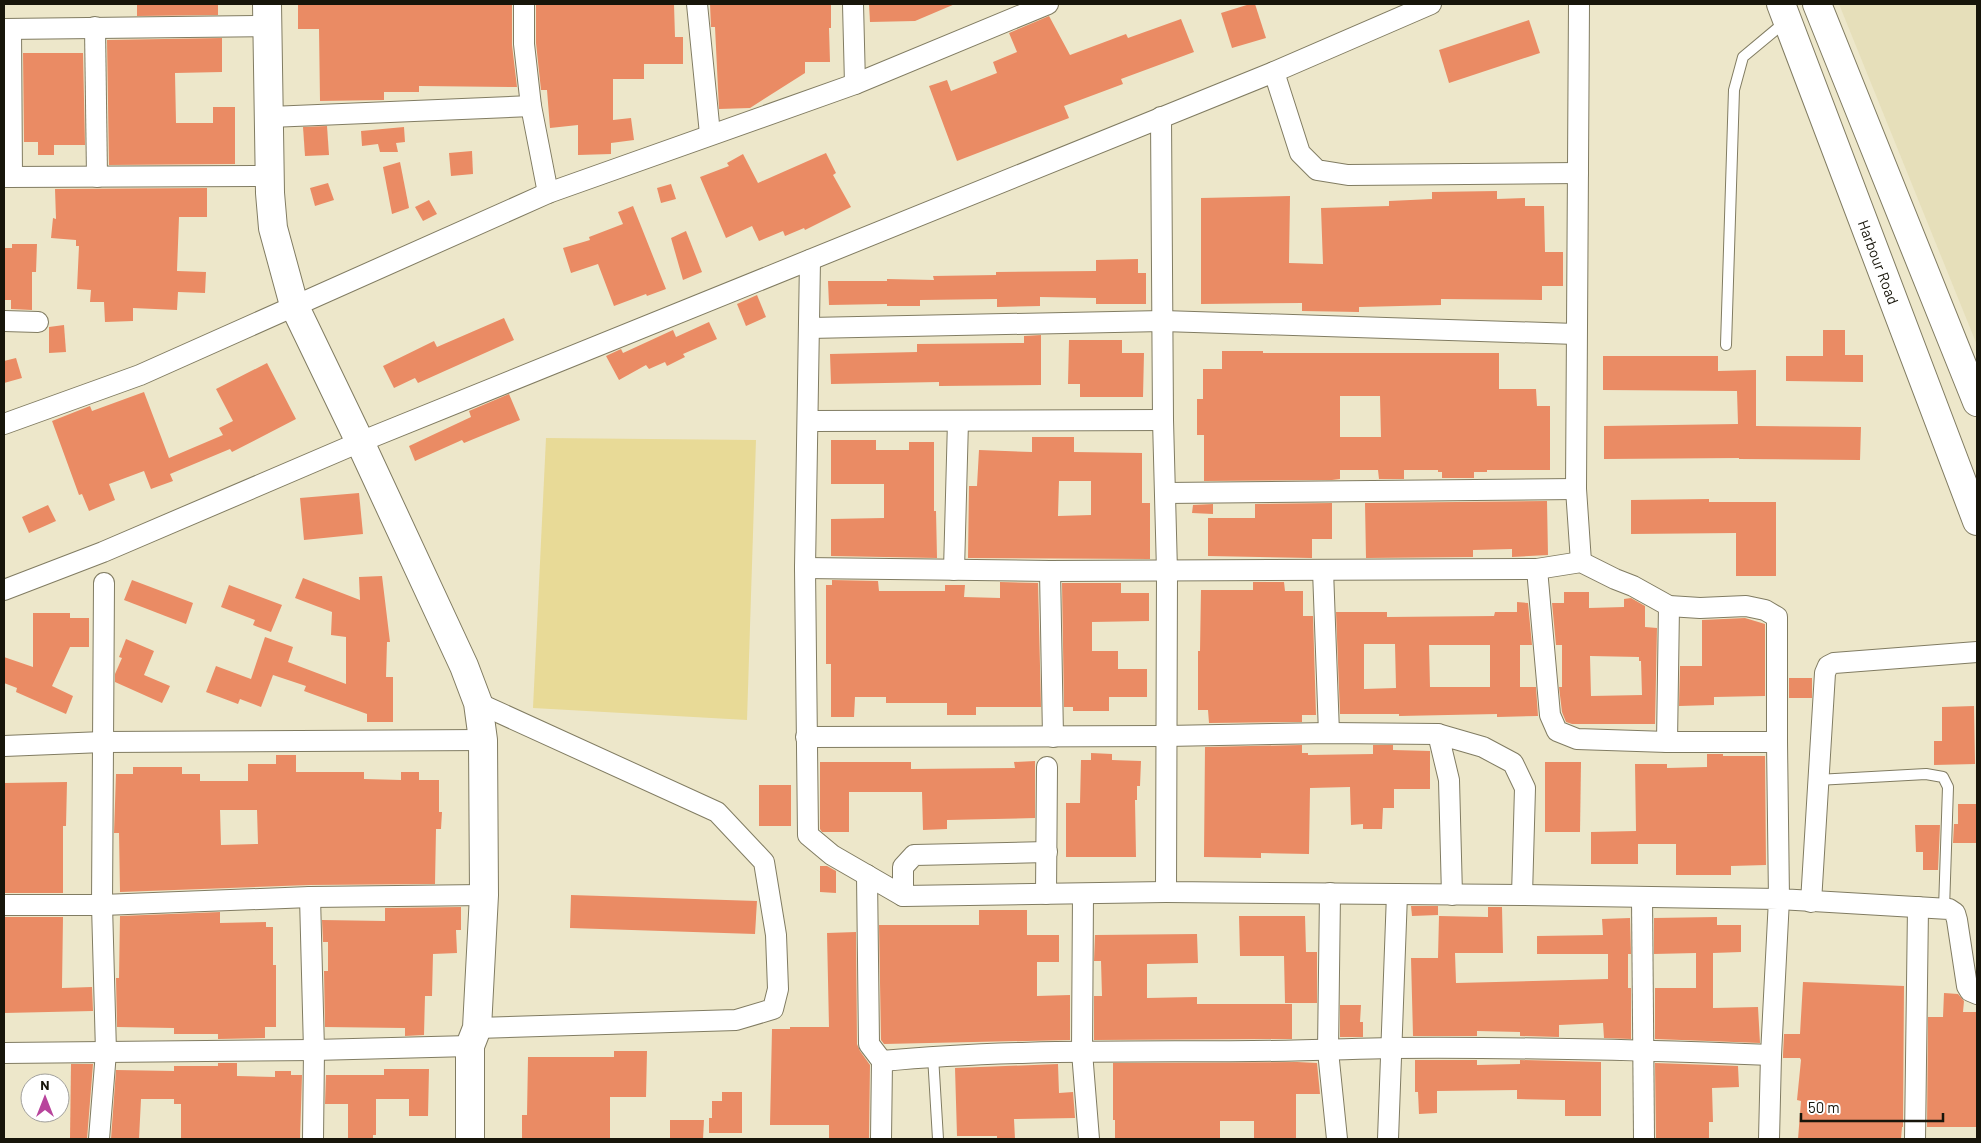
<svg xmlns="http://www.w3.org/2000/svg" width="1981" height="1143" viewBox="0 0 1981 1143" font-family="Barlow,sans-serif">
  <rect width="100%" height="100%" fill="#ede7ca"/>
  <path fill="#e6dfba" d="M1839,4h138v341z"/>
  <path fill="#e8da97" d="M546,438l210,2 -9,280 -214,-12z"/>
  <g fill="#ea8b64" fill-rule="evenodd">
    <path d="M137,4h81v11l-81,1z"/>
    <path d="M298,4h214v41l5,42 -98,-1v6h-35v8l-64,1 -1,-72h-21z"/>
    <path d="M536,4h138l1,33h8v27h-39v15h-31v41l18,-2 3,22 -23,3v11l-33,1v-30l-28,3 -3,-38h-6l-5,-47z"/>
    <path d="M710,4h121v24h-2l1,34h-25v11l-55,35 -31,1 -4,-82h-4z"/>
    <path d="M869,4h86l-40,17 -45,1z"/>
    <path d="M1250,4h5l11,34 -34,10 -11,-35z"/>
    <path d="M1049,16l21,39 56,-21 2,4 53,-19 13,33 -73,27 2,5 -59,22 5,12 -112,43 -28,-75 18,-6 4,11 46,-18 -4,-11 24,-10 -8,-19z"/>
    <path d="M1529,20l11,33 -91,30 -10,-33z"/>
    <path d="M222,38v34l-47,1 1,50h37v-16h22v57l-126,1 -2,-125z"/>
    <path d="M23,53h60l2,92h-31v10h-16v-13h-14z"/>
    <path d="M327,126l2,29 -24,1 -2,-29z"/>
    <path d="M404,127l1,15 -9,1 2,9h-18l-2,-8 -16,2 -1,-15z"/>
    <path d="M472,151l1,23 -22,2 -2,-23z"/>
    <path d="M826,153l10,20 -3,2 18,32 -46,23 -1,-2 -19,8 -2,-5 -24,10 -7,-15 -26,12 -26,-61 29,-11 -2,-3 16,-9 15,29z"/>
    <path d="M400,162l9,46 -17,6 -9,-47z"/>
    <path d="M328,183l6,17 -19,6 -5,-18z"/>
    <path d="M671,184l5,15 -15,4 -4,-15z"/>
    <path d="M207,188v29h-28l-2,54 29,1 -1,21 -27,-1 -1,18 -44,-2v13l-28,1 -1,-20h-14l1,-12 -14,-1 2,-43h-3v-6l-25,-2 2,-20 3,1 -1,-30z"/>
    <path d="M1497,191v8l28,-1v8h19l1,46h18v34h-21v14l-101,-1v6l-82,2v5l-57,-1v-8l-101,1v-106l89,-2 -1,67 34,1 -2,-56 68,-2v-5l43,-2v-7z"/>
    <path d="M429,200l8,14 -14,7 -8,-14z"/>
    <path d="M633,206l33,83 -19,7 -1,-2 -32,12 -16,-42 -27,9 -8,-25 27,-8 -1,-3 34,-13 -5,-12z"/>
    <path d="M686,231l16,41 -19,8 -12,-42z"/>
    <path d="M12,244h25l-1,28h-4v38l-21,-1v-9h-7v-52h8z"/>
    <path d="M1138,259v14h8v31h-50v-6l-56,-1v9l-43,1v-8l-77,1v6h-33v-2l-58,1 -1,-24h59v-2l47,1 -1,-4 63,-1v-3l100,-1v-11z"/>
    <path d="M757,295l9,22 -20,9 -9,-22z"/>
    <path d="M504,318l10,22 -96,43 -3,-5 -21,10 -11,-22 51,-25 3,6z"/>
    <path d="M709,322l8,17 -34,15 2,3 -18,9 -2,-4 -16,7 -3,-4 -27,15 -13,-24 15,-7 2,4 50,-23 3,7z"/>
    <path d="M64,325l2,27 -17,1v-26z"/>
    <path d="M1823,330h22v25h18v27l-77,-1v-25h37z"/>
    <path d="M1041,335v50l-102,1v-4l-108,2 -1,-30 87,-2v-8l107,-1v-7z"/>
    <path d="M1069,340h53v13h22l-1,44h-63v-13h-12z"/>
    <path d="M1222,351h41v2h236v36h37l1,17h13v64h-63v2h-13v6h-32v-6h-4v-2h-34v9h-25l-1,-9h-38v9l-8,1 -128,1v-46h-7v-36h6v-30h19zM1340,396h40l1,41h-41z"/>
    <path d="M1603,356h115v15l38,-1v56l105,1 -1,33 -121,-1v-1l-135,1v-33l134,-2 -1,-33 -134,-1z"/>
    <path d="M16,358l6,20 -18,5v-22z"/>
    <path d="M267,363l29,56 -64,33 -2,-3 -60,25 3,7 -22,8 -7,-18 -35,13 6,16 -26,11 -7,-17 -3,1 -27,-74 38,-15 2,5 52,-19 25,66 54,-23 -4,-7 14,-7 -17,-32z"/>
    <path d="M509,394l11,26 -56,23 -2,-3 -47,21 -6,-15 62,-29 -2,-6z"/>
    <path d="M1032,437h42v15l68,1v50h8v56l-182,-1 1,-72h8l2,-36 53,2zM1059,481h32v34l-33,1z"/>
    <path d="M831,440h45v10h33v-8h25v69h2l1,47 -106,-2v-37l53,-1v-34h-53z"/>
    <path d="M359,493l4,41 -59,6 -4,-42z"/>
    <path d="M1709,499v3h67v74h-40v-43l-105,1v-34z"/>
    <path d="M1547,501l1,54 -36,2v-8l-39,1v7l-107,1 -1,-55z"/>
    <path d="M1332,503v36h-20v19l-104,-2v-38h47v-14z"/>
    <path d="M1213,504v10l-21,-1 1,-8z"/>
    <path d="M48,505l8,16 -27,12 -7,-16z"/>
    <path d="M382,576l8,66h-3l-1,35h7v45h-26v-8l-63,-23 2,-5 -33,-11 -12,32 -21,-8 -2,5 -32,-12 10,-26 35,13 14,-42 28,10 -5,15 58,22v-47l-15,-2 1,-23 -37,-14 8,-20 57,22 -1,-23z"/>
    <path d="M132,580l61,23 -7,21 -62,-24z"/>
    <path d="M832,580l46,1 1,10h66v-6h20l-1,12 36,1v-16l38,1 3,124h-65v8h-29v-12h-61v-6h-31l-1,20h-23v-53h-5v-79h6z"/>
    <path d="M1253,582h31l1,9h18v25h10l3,99h-14v7l-93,1 -1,-13h-10v-59h2l1,-61h52z"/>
    <path d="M1062,583h59v10h28v28l-57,1v29h26v18h29v28h-38v14h-36v-4h-9z"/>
    <path d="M229,585l53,20 -11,27 -18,-7 2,-5 -34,-13z"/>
    <path d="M1564,592h25v16l35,-1v-8l7,-1 14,8v21l12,1 -2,96h-83l-6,-2 -4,-10 -3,-25h3v-42h-6l-4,-42h12zM1590,656l49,1v4h2l1,34 -51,1z"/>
    <path d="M1517,602l11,1 4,42h-12v42h16l2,29 -41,1v-3l-98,2v-2h-59l-4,-102h51v5l107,-1 1,-4h22zM1364,644h31l1,44 -32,1zM1429,645h61v42h-60z"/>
    <path d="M33,613h37v5h19v29h-19l-18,39 21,10 -7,18 -50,-22 1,-4 -13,-5v-26l29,10z"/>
    <path d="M1745,618l20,6v72l-51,1v8l-35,1 1,-40h22v-46z"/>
    <path d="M126,639l28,12 -10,24 26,11 -8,17 -47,-21v-8l7,-16 -3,-1z"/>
    <rect x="1789" y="678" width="23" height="20"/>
    <path d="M1974,706l1,58 -41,1v-24h8v-34z"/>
    <path d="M1302,745v8h6v2l65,-1v-9h20v5l37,1v38h-36v19h-11l-1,21h-19v-5l-12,1 -1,-38 -40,1 -1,66 -48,-1v5l-57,-1 1,-110z"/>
    <path d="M1091,753l21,1v6l29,1 -1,25h-3v14h-2l1,57h-70v-54h14l1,-43h10z"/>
    <path d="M1707,754h16v2h42l1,109 -35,1v9h-55v-31h-38v20h-47v-32l45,-1 -1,-67h32v4l40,-1z"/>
    <path d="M276,755h20v17h68v7l37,1v-8h18v8h20v32h3l-1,17h-5l-1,55 -125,1 -190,7 -1,-59h-5l2,-59h17v-7h49v7h18v7h48v-17h28zM220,810h37l1,34 -37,1z"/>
    <path d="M1035,761v57l-88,2v9l-24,1 -1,-38h-73v40h-27l-2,-3v-67h91v7l104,-1 -1,-6z"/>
    <path d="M1545,762h36l-1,70h-35z"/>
    <path d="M67,782l-1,44h-3v67h-59v-110z"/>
    <rect x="759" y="785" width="32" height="41"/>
    <path d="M1958,804h19v39h-24l1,-19h4z"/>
    <path d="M1915,825h25l-2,45h-15v-18h-7z"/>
    <path d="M820,866h7l9,5v22l-16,-1z"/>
    <path d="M571,895l186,6 -2,33 -185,-6z"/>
    <path d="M1411,906h27v9l-26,1z"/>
    <path d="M461,907v23h-5l1,23 -24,1 -1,42h-7l-1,39 -19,1v-8l-80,-1 -1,-56h4v-29h-5l-1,-22 63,1v-13z"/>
    <path d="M1488,907h14l1,46h-48l1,30 152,-4v-25h-71v-18l66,-1 -1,-16 28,-1 1,36h-3v34h3v51l-27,-1 -1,-15 -44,2v12l-39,-1v-4l-43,-1v5h-64l-2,-78h27l1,-42 49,1z"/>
    <path d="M979,910h48v25h32v27h-22v34l33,-1v45l-186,4 -3,-4 -2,-115h100z"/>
    <path d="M220,912v11l46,-1v5h7v38h3v62h-11v11l-47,1v-5h-44v-6l-57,-1 -1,-49h3l1,-62z"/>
    <path d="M1239,916h66l1,36h11v51h-32l-1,-47h-44z"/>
    <path d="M4,917h59l-1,71 30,-1 1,24 -89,2z"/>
    <path d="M1717,917v8h24v27l-28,1v55l45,-1 2,36 -105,-4v-51h41v-35l-42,1v-36z"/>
    <path d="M856,932l1,112 3,7 10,14 -1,74h-40v-14h-59l2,-96h18v-2h39l-2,-94z"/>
    <path d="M1197,934l1,29 -51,1v34l50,-1v7h95v35l-198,1v-44h8l-1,-35h-7l1,-26z"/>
    <path d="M1803,982l101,4 -1,141h-1l-1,12h-103l3,-38 -4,-1 4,-40 -1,-2h-17v-3l1,-21h16z"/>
    <path d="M1944,993l14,1 6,7 -1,11h14v115h-50l1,-110h15z"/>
    <path d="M1340,1005h21l-1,17h3v15h-23z"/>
    <path d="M614,1051h33l-1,46h-36v42h-88v-24h5l1,-58h86z"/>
    <path d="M1415,1060h62v5l43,-1v-4l81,2v54h-36v-16l-48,-1v-9l-80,1v22l-18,1 -1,-22h-3z"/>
    <path d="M1297,1062l20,1 3,31h-24v45h-42v-18h-34v18h-105v-19h-2v-57z"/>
    <path d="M218,1063h19v13l38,1v-6h16v4h11l-2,64h-119v-35h-7v-5h-33l-2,40h-28l5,-69 58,1v-5h44z"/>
    <path d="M1655,1063l83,3 1,21 -27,1 1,34h-4v17h-53z"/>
    <path d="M71,1064h22l-6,75h-17z"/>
    <path d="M1058,1064l1,29 14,-1 2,26 -61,1 1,20h-18v-3h-40l-2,-68z"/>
    <path d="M384,1069h45l-1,47h-19v-17h-33v36h-3v4h-25v-35h-23l1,-29h58z"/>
    <path d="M722,1092h20v41h-33v-15h3v-17h10z"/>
    <path d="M670,1120h34l-1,19 -33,-1z"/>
  </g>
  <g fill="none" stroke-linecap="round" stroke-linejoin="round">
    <defs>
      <g id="lane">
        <path d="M1726,345l8,-255 9,-33 42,-35"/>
        <path d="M1817,780l109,-6 17,3 5,10 -4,122"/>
        <path d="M933,1056l5,83"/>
      </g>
      <g id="street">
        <path d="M524,4v40l7,62 17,87"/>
        <path d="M697,4l13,130"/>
        <path d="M853,4l2,80"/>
        <path d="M1579,4l-3,485 5,73"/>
        <path d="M95,27l2,150"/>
        <path d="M4,29l263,-3"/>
        <path d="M11,29l1,148"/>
        <path d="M1274,72l26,81 17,17 31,5 230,-2"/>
        <path d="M270,117l261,-11"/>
        <path d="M1161,117l2,303 4,151 -1,321 356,3 257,4 -8,156 -2,84"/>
        <path d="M4,177l266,-1"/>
        <path d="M810,260l-5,308 3,267 24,20 71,41 263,-4"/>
        <path d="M4,321l34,1"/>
        <path d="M809,328l354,-7 413,13"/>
        <path d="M808,421l355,-1"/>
        <path d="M4,424l136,-49 408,-182 307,-109 193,-80"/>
        <path d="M1165,493l411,-4"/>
        <path d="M805,568l245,3 487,-2 44,-7 34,17 18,7 36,20 31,2 46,-2 19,4 12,7v125l2,157 170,10 6,4 2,7 10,66 3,5 7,3"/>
        <path d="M1537,569l13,146 7,16 20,8 90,3h110"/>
        <path d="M954,570l4,-149"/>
        <path d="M1323,570l6,163"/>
        <path d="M1050,571l3,166"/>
        <path d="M4,590l99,-38 257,-110 914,-370 157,-68"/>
        <path d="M806,737l360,-1 163,-3 109,1"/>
        <path d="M1667,742l2,-136"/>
        <path d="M4,746l99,-4 380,-2"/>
        <path d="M867,875l2,169 13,17 -1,78"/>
        <path d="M1330,893l-2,158 9,88"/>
        <path d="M1046,894l1,-127"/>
        <path d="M1083,894l-1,158 7,87"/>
        <path d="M1452,895l-3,-115 -11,-46 45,13 30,16 12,25 -3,107"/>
        <path d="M903,896v-29l11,-12 133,-3"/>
        <path d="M310,897l4,153 -1,89"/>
        <path d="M1642,897l2,242"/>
        <path d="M1811,902l14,-229 3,-7 6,-3 143,-11"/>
        <path d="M4,905h98l208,-8 174,-2"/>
        <path d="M477,1028l259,-8 37,-11 5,-20 -2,-54 -12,-73 -47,-50 -239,-109"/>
        <path d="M4,1053l310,-3 156,-4"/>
        <path d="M882,1061c123,-12 248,-9 371,-10 46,0 92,-2 138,-3 127,-1 253,2 380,7"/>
        <path d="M99,1139l7,-87 -4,-147 2,-322"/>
        <path d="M1388,1139l9,-245"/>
        <path d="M1915,1139l3,-232"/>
      </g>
      <path id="secondary" d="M267,4l3,189 3,35 21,77 66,137 104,224 14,37 5,37 1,155 -7,133 -7,18v93"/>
      <g id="highway">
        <path id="s1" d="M1781,4l196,517"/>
        <path d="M1817,4l160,398"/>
      </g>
    </defs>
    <use href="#lane" stroke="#817c62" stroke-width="12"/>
    <use href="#street" stroke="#817c62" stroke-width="22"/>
    <use href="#secondary" stroke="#817c62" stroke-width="30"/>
    <use href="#highway" stroke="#817c62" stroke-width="30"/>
    <use href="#lane" stroke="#fff" stroke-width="10"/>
    <use href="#street" stroke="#fff" stroke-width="20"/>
    <use href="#secondary" stroke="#fff" stroke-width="28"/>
    <use href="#highway" stroke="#fff" stroke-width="28"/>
  </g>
  <g text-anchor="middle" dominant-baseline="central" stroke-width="4" stroke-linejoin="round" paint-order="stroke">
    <g font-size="15" fill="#17150a" stroke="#fff">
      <text stroke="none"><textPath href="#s1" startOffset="276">Harbour Road</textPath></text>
    </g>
  </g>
  <rect width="1981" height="1143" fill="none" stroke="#17150a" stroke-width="10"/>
  <g transform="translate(45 1098)"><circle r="24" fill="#ffffff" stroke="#a2a19d"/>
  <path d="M0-4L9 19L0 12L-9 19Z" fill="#b8449c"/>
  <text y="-8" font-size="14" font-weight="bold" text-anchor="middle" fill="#17150a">N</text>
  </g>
  <path d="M1801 1113v8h142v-8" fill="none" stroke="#17150a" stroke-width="2.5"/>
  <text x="1808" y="1113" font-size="15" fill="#17150a" stroke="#ffffff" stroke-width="4" paint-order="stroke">50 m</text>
</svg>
